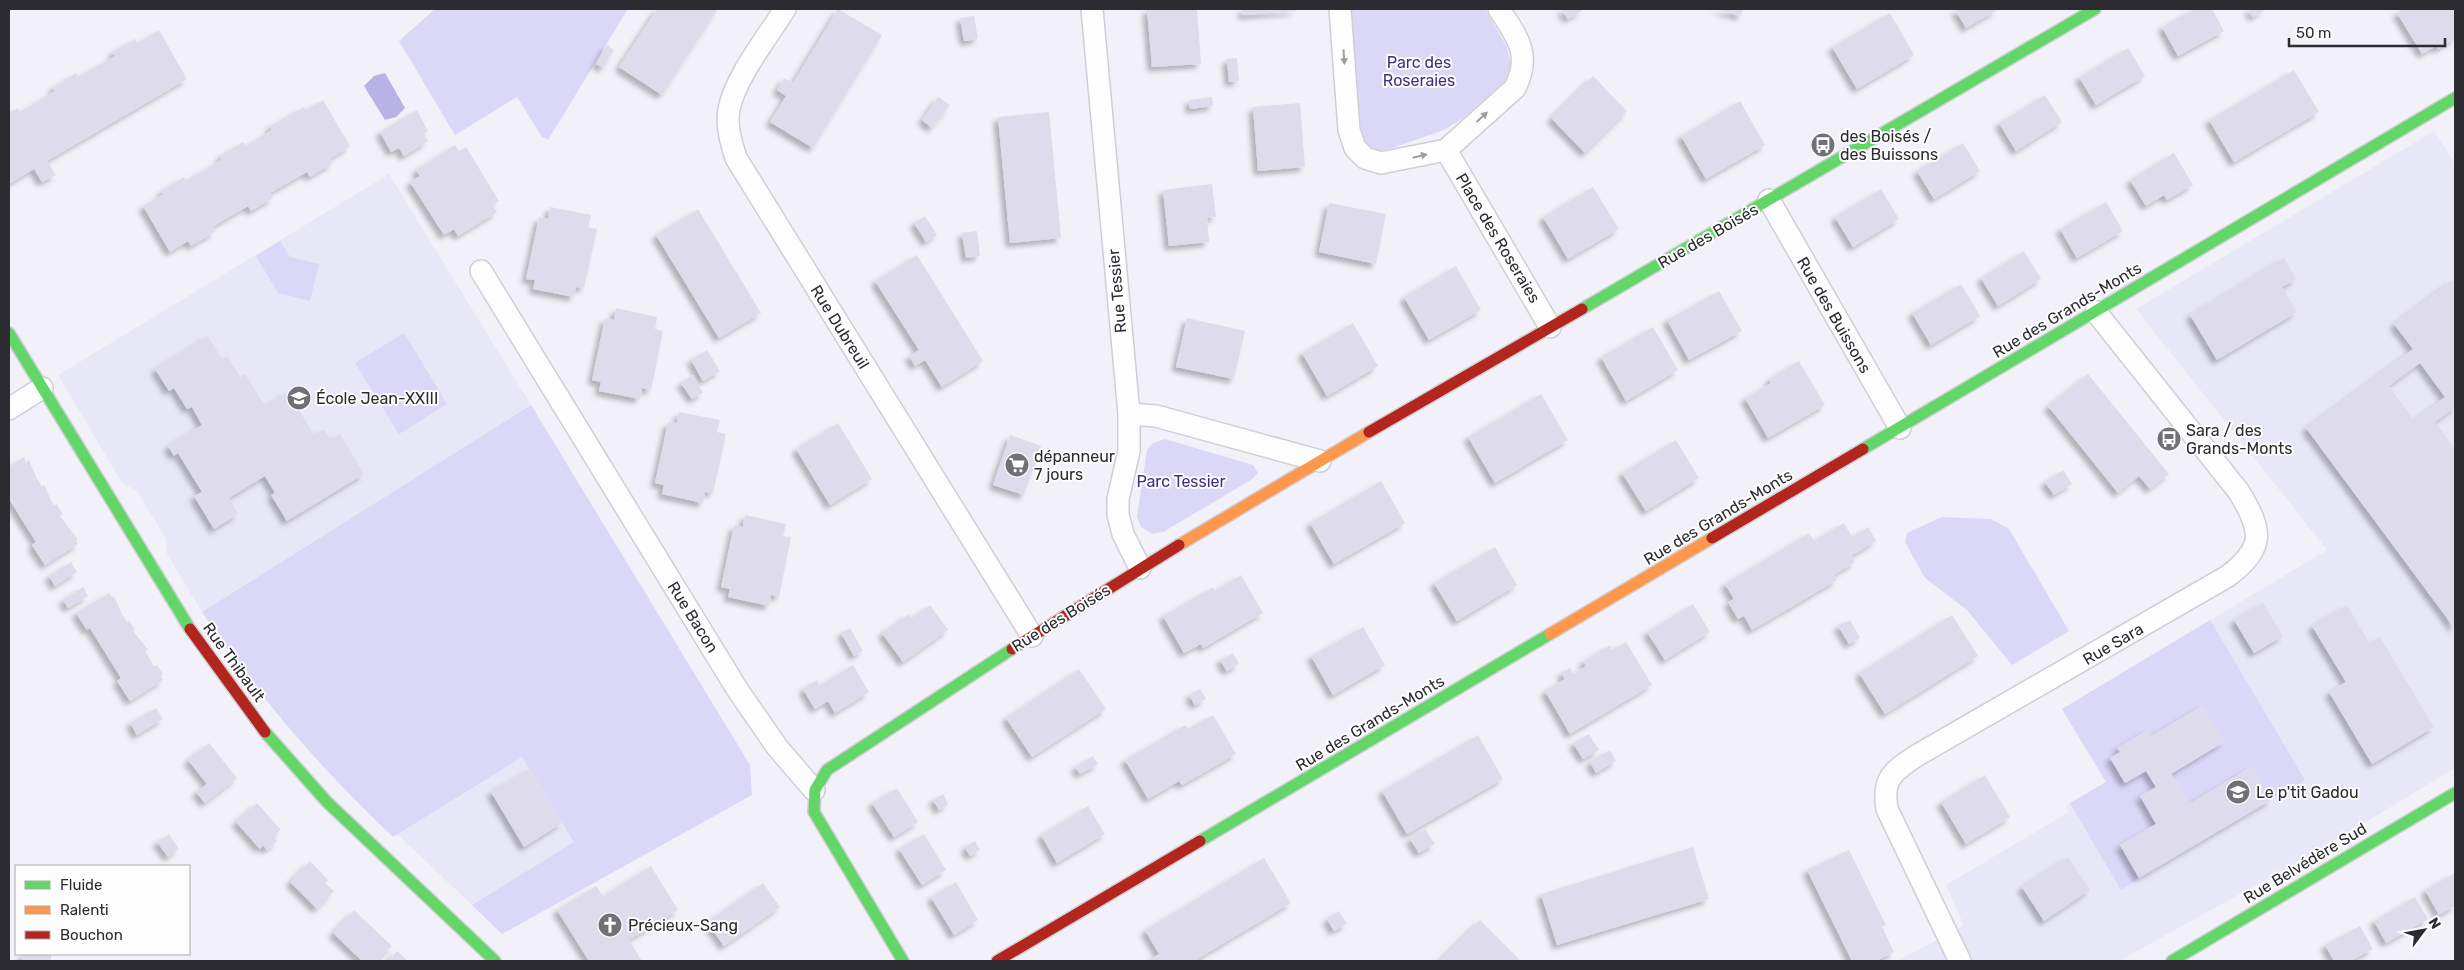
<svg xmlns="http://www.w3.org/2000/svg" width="2464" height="970" viewBox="0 0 2464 970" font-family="Rubik,sans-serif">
  <defs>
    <filter id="shadow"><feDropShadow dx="-4.5" dy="4.5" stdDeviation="2.5" flood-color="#0004"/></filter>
  </defs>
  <rect width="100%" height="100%" fill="#f2f1fa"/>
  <g fill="#e8e7f8">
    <path d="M2434,131l21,32v605l-132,80 -204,113h-222l67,-35 -18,-41 123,-73 -3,-6 40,-24 -44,-73 265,-159 -191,-241z"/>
    <path d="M389,174l142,231 -329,207 -35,-58 -1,-15 -29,-48 -15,-8 -64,-108z"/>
    <path d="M589,715l53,86 -170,104 -75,-71z"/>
  </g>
  <g fill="#dad7f7">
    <path d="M435,9h193l-80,131 -6,-3 -25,-40 -62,38 -56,-94z"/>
    <path d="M1351,9h134l22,38 4,17 -4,15 -45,40 -18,11 -55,19 -10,2 -13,-7 -5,-13z"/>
    <path d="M280,241l10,16 29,7 -9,37 -32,-8 -22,-37z"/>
    <path d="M404,333l43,71 -48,30 -44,-71z"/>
    <path d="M531,405l219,360 2,30 -250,139 -30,-29 102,-63 -52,-85 -129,80c-74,-70 -135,-141 -191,-225z"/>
    <path d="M1165,439l88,26 5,8 -7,7 -88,52 -11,2 -11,-7 -4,-10 10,-67 6,-7z"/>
    <path d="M1942,517l49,2 18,10 60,102 -57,34 -45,-55 -42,-32 -20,-36 2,-9z"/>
    <path d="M2210,620l95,160 -34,20 -20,-33 -62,37 -18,-30 53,-32 -21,-36 -52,30 -3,-6 -30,17 2,5 -9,6 14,25 21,-12 10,16 -16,9 16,28 -36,21 19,33 -18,12 -51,-87 36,-21 -44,-73z"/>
  </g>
  <path fill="#b9b3e5" d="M385,73l20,35 -9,9 -11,3 -21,-34 10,-10z"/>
  <g fill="#dddbec" fill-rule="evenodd" filter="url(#shadow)">
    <path d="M657,9h61l-56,86 -43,-28z"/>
    <path d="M838,9l44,26 -69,113 -43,-26 16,-26 -9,-6 7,-12 9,5z"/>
    <path d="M1147,9h50l4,55 -49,3z"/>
    <path d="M1242,9h53l1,2 -53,4z"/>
    <path d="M1561,9h23l-16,10z"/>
    <path d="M1716,9h27l-2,7z"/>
    <path d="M1955,9h44l-33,19z"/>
    <path d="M2194,9h18l12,22 -46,25 -16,-29z"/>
    <path d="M2248,9h18l-13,8z"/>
    <path d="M2404,9h51v30l-17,10 -2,-3 -14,8 -25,-41z"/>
    <path d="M1890,13l24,42 -57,34 -25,-42z"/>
    <path d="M974,16l4,23 -14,2 -4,-23z"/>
    <path d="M159,30l28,49 -140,82 9,14 -14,7 -8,-13 -25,15v-71l9,-5 2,4 35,-21 -3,-3 24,-15 2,4 37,-21 -3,-4 23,-13 3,4z"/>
    <path d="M607,45l7,5 -11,18 -7,-4z"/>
    <path d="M2128,48l17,28 -49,29 -17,-28z"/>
    <path d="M1237,58l2,23 -10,1 -2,-23z"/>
    <path d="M2294,70l25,42 -85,50 -25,-42z"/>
    <path d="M1593,76l34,35 -42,42 -34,-35z"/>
    <path d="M2045,95l17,27 -46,29 -17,-28z"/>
    <path d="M938,97l12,8 -18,23 -10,-8z"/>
    <path d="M1212,97l1,9 -23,3 -1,-9z"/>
    <path d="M323,100l27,46 -20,13 3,4 -23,14 -3,-5 -37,21 3,5 -22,13 -3,-5 -36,21 3,5 -24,14 -3,-5 -18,11 -27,-46 20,-12 -2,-3 23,-14 2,4 35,-21 -1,-4 23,-14 2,4 27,-16 -2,-4 34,-19 2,3z"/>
    <path d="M1740,101l25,44 -59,34 -25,-43z"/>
    <path d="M1300,103l5,64 -47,4 -5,-64z"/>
    <path d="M417,110l11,21 -5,3 5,7 -24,15 -5,-8 -8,4 -11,-20z"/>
    <path d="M1049,112l12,126 -51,5 -12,-126z"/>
    <path d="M1963,143l17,28 -46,28 -17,-28z"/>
    <path d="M455,145l4,6 7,-4 33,54 -7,4 5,7 -39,24 -4,-7 -10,6 -34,-53 10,-6 -4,-6z"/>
    <path d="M2174,153l19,32 -26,15 -3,-5 -18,11 -16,-26z"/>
    <path d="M1212,184l4,33 -9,1 2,24 -40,4 -6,-56z"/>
    <path d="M1593,187l26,42 -51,30 -25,-42z"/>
    <path d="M1881,189l18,30 -46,28 -18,-30z"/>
    <path d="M2106,202l17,29 -46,27 -17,-29z"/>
    <path d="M1329,203l57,11 -10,50 -57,-12z"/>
    <path d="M550,207l41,8 -3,12 9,2 -13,59 -8,-1 -2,10 -41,-8 2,-9 -9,-1 13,-62 9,2z"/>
    <path d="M698,209l63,104 -42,25 -63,-103z"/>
    <path d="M925,216l12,19 -11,7 -12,-19z"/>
    <path d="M977,231l3,25 -14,2 -4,-25z"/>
    <path d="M2024,251l17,28 -43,27 -17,-28z"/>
    <path d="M917,255l66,106 -41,26 -17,-27 -10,6 -6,-10 10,-6 -44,-69z"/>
    <path d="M2284,258l12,21 -14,8 15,25 -80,48 -27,-45z"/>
    <path d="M1456,266l25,44 -52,30 -25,-43z"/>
    <path d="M2452,280l3,4v126l-1,-2 -19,14 20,27v180l-149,-201 107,-79 -19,-25zM2420,363l25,34 -31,23 -25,-34z"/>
    <path d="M1961,284l19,32 -49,29 -19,-32z"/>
    <path d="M1719,291l23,40 -53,29 -22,-40z"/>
    <path d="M616,308l41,9 -2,12 8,2 -12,59 -9,-2 -2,11 -41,-8 2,-9 -9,-2 13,-62 9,2z"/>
    <path d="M1187,318l58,13 -11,48 -58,-12z"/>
    <path d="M1353,323l25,43 -51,30 -25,-43z"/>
    <path d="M1653,327l25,43 -52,31 -25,-44z"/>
    <path d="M208,336l14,23 5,-3 13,21 5,-3 20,32 23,-14 26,43 10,-6 7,11 9,-6 24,40 -77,47 -16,-26 4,-2 -10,-17 -36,22 9,16 -24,15 -20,-33 8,-4 -24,-39 -4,3 -6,-10 34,-21 -10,-18 -5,2 -13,-21 -5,3 -14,-22z"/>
    <path d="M707,350l13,21 -17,10 -12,-21z"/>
    <path d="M1799,361l26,44 -57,33 -23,-40 26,-15 -2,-4z"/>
    <path d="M2088,374l81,100 -19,15 -11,-13 -21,17 -70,-87z"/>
    <path d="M693,375l10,18 -11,6 -11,-16z"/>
    <path d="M1541,394l27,46 -73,43 -27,-46z"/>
    <path d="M679,412l41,8 -3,12 9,2 -13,59 -8,-1 -2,11 -41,-9 2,-9 -9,-2 13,-61 9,1z"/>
    <path d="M838,423l34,56 -42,26 -34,-56z"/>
    <path d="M1010,435l31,11 -17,49 -31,-10z"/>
    <path d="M1676,440l23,38 -53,33 -24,-38z"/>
    <path d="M24,457l2,5 3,-2 8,19 5,7 2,-1 10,21 2,-2 7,10 -3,2 5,7 13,16 -2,1 2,4 -33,21 -13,-20 4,-3 -27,-43v-32z"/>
    <path d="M2063,470l9,14 -18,11 -9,-13z"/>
    <path d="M1381,481l24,42 -71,41 -24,-41z"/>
    <path d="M745,515l41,9 -3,12 8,1 -12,60 -8,-2 -2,11 -41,-9 2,-8 -9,-2 13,-62 9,2z"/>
    <path d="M1844,523l8,14 16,-10 8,14 -25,15 4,6 -21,13 3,5 -85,50 -8,-14 -6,3 -10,-17 6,-3 -9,-15 84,-51 5,8z"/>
    <path d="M1495,547l22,38 -60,36 -23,-38z"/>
    <path d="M71,562l6,10 -22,14 -6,-10z"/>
    <path d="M1241,575l22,38 -60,35 -2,-4 -17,9 -21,-37 50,-29 2,4z"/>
    <path d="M83,587l5,9 -20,12 -5,-8z"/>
    <path d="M109,593l3,4 2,-1 8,18 5,8 2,-2 6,10 -2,1 15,19 -3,1 9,15 3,-1 6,9 -2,2 2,4 -33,21 -13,-20 4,-3 -31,-50 -3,2 -11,-17z"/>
    <path d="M2263,603l20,33 -29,17 -20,-33z"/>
    <path d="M1693,604l17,28 -45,28 -18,-28z"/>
    <path d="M930,605l18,25 -45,32 -21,-29 27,-19 3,4z"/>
    <path d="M2347,605l23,39 10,-7 54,90 -62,37 -43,-72 17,-10 -34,-56z"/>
    <path d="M1952,615l26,41 -93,58 -26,-41z"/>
    <path d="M1850,620l10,18 -11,6 -11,-18z"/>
    <path d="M1363,627l22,38 -52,30 -22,-39z"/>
    <path d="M850,628l13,23 -9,5 -13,-23z"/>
    <path d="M1626,642l26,43 -82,49 -25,-43 20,-12 -4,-6 9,-5 3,6 13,-8 -3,-5 27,-16 2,5z"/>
    <path d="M1233,653l6,11 -12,7 -7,-11z"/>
    <path d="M853,665l16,27 -34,21 -7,-12 -13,8 -12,-20 14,-9 2,6z"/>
    <path d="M1079,669l27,40 -74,48 -26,-39z"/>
    <path d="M1200,689l6,10 -11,6 -6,-10z"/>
    <path d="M2203,705l21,37 -53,32 18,30 62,-37 20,33 -132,78 -19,-33 36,-21 -16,-28 16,-9 -10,-16 -21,12 -15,-25 10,-6 -3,-4 31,-18 3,6z"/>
    <path d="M156,708l7,11 -26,16 -7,-12z"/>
    <path d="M1213,715l23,39 -54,31 -3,-4 -31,18 -23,-39 60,-35 3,4z"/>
    <path d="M1589,734l10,16 -16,9 -10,-16z"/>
    <path d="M1478,735l25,44 -96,55 -25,-43z"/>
    <path d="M209,743l28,35 -32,25 -9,-11 11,-8 -19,-24z"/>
    <path d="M1610,750l6,11 -20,12 -6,-11z"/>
    <path d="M1093,756l5,8 -18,10 -5,-7z"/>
    <path d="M529,769l33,54 -38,24 -33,-55z"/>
    <path d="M1985,775l25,42 -44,27 -25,-42z"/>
    <path d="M897,788l21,34 -24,15 -22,-34z"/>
    <path d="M943,794l5,10 -9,6 -6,-10z"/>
    <path d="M257,803l24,27 -8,6 4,5 -10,9 -4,-5 -3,4 -24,-27z"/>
    <path d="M1088,806l17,28 -48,29 -16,-28z"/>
    <path d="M1425,829l10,15 -16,9 -9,-14z"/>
    <path d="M169,834l10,15 -11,8 -11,-15z"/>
    <path d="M924,834l22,36 -24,15 -23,-36z"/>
    <path d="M975,841l5,9 -10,6 -5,-9z"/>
    <path d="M1693,847l16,52 -152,46 -16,-51z"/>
    <path d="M1849,850l37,75 -4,2 12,25 -18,9h-24l-45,-91z"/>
    <path d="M2068,857l22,33 -46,31 -22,-34z"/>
    <path d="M1264,858l27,45 -97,58h-47l12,-7 -14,-24z"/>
    <path d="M310,861l18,19 -3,3 9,8 -17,18 -27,-27z"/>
    <path d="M651,866l27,44 -49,30 13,21h-53l-32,-51 39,-24 7,10z"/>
    <path d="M2455,873v33l-16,9 -14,-25z"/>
    <path d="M956,882l22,38 -24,15 -23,-38z"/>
    <path d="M763,883l17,24 -56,39 -17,-24z"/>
    <path d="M2415,897l13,22 -42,24 -12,-22z"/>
    <path d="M354,910l38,36 -15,15h-15l-29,-28z"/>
    <path d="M1339,911l8,13 -13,7 -7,-12z"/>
    <path d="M1480,920l41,41h-82z"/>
    <path d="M2360,926l13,23 -22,12h-17l-9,-16z"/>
    <path d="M397,951l11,10h-20z"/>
    <rect x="22" y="954" width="29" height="7"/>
  </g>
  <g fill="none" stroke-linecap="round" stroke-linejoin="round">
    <defs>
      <g id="street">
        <path d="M785,9c-18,29 -49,67 -56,100 -3,17 2,33 7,49l296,478"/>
        <path d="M1092,9l37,405v37l-11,48v16l5,19 17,34"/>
        <path d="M1340,9l9,121 6,18 10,10 16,5 65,-13 69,-62c17,-34 2,-51 -16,-79"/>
        <path d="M1446,150l104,177"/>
        <path d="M1769,200l131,228"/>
        <path d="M481,271l256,418 40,58 37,43"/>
        <path d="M9,409l33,-21"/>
        <path d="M1129,414l27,2 164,45"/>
        <path d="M1960,961l-73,-152c-5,-30 5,-37 29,-53l312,-180c38,-29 34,-46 11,-84l-143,-180"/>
      </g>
      <g id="fast">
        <path d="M1582,309l513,-300"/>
        <path d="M9,333l181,296"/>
        <path d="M1863,449l592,-351"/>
        <path d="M265,732l62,70 168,159"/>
        <path d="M1200,841l350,-207"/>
        <path d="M903,961l-89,-149 1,-22 12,-20 185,-121"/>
        <path d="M2172,961l283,-168"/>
      </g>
      <g id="slow">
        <path d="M1179,545l190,-113"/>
        <path d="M1550,634l162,-96"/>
      </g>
      <g id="jam">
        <path d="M1369,432l213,-123"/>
        <path d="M1712,538l151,-89"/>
        <path d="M190,629l75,103"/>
        <path d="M1012,649l167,-104"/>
        <path d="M997,961l203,-120"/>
      </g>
    </defs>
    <use href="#street" stroke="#cfced5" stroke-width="24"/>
    <use href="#fast" stroke="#cfced5" stroke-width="14"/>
    <use href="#slow" stroke="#cfced5" stroke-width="14"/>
    <use href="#jam" stroke="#cfced5" stroke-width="14"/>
    <use href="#street" stroke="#fdfdfe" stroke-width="21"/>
    <use href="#fast" stroke="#63d668" stroke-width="11"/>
    <use href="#slow" stroke="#ff974d" stroke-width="11"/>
    <use href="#jam" stroke="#b3261e" stroke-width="11"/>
  </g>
  <defs><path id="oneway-solid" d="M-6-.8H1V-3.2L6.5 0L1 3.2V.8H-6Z" transform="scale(1.25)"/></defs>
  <g fill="#9e9ea2">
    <use href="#oneway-solid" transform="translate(1344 57) rotate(86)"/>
    <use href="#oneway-solid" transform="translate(1482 117) rotate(-42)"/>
    <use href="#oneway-solid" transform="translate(1420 156) rotate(-13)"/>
  </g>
  <defs>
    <symbol id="bus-disc" viewBox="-11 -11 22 22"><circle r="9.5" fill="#717077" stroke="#fdfdfd"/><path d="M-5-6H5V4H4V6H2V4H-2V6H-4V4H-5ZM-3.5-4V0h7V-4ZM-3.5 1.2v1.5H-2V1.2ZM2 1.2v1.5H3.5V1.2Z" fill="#fff"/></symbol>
    <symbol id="school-disc" viewBox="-11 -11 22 22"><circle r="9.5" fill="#717077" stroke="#fdfdfd"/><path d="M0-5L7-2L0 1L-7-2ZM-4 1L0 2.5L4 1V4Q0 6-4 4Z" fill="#fff"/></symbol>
    <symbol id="supermarket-disc" viewBox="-11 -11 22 22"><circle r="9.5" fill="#717077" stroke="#fdfdfd"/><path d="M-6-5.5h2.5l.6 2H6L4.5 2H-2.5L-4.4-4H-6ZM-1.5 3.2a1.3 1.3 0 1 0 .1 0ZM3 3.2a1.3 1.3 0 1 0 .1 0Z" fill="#fff"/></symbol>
    <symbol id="church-disc" viewBox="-11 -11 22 22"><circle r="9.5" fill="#717077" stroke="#fdfdfd"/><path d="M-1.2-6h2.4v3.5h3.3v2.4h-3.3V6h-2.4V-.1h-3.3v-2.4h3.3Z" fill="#fff"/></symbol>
  </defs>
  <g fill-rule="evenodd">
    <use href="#bus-disc" x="1809" y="131" width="28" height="28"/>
    <use href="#school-disc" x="285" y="384" width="28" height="28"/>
    <use href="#bus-disc" x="2155" y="425" width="28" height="28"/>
    <use href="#supermarket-disc" x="1003" y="451" width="28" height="28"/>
    <use href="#school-disc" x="2224" y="778" width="28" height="28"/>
    <use href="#church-disc" x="596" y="911" width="28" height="28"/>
  </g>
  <g text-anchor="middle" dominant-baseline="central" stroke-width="4" stroke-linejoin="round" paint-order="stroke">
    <g font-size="16" fill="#412f7e" stroke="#fdfdfd">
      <text x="1419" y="62">Parc des<tspan x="1419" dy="18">Roseraies</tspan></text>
      <text x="1181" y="481">Parc Tessier</text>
    </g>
    <g font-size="16" fill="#2b2b31" stroke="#fdfdfd" text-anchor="start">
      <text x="1840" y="136">des Boisés /<tspan x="1840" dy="18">des Buissons</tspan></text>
      <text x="316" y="398">École Jean-XXIII</text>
      <text x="2186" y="430">Sara / des<tspan x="2186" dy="18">Grands-Monts</tspan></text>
      <text x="1034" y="456">dépanneur<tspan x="1034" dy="18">7 jours</tspan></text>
      <text x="2256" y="792">Le p'tit Gadou</text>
      <text x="628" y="925">Précieux-Sang</text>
    </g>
    <g font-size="16" fill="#2b2b31" stroke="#fdfdfd">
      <text transform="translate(1708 236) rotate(-30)">Rue des Boisés</text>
      <text transform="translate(1498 238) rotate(59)">Place des Roseraies</text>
      <text transform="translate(1117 291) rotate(-95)">Rue Tessier</text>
      <text transform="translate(2067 310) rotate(-31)">Rue des Grands-Monts</text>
      <text transform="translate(1834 315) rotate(60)">Rue des Buissons</text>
      <text transform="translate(840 327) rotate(58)">Rue Dubreuil</text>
      <text transform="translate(1718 517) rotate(-31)">Rue des Grands-Monts</text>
      <text transform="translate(693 617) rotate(58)">Rue Bacon</text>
      <text transform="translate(1061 618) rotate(-32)">Rue des Boisés</text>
      <text transform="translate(2113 644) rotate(-30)">Rue Sara</text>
      <text transform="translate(234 662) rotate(54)">Rue Thibault</text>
      <text transform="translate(1370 723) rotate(-31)">Rue des Grands-Monts</text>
      <text transform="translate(2305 863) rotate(-31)">Rue Belvédère Sud</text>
    </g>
  </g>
  <rect width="2464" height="970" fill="none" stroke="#2b2b31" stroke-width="20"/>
  <rect x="15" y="865" width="175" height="90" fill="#fdfdfd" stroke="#a9a9ab"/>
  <rect x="25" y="881" width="25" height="8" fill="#63d668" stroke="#a9a9ab"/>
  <text x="60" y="890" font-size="15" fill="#2b2b31">Fluide</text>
  <rect x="25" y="906" width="25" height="8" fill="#ff974d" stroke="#a9a9ab"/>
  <text x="60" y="915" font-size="15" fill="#2b2b31">Ralenti</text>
  <rect x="25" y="931" width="25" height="8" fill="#b3261e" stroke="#a9a9ab"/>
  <text x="60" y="940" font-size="15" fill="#2b2b31">Bouchon</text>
  <g transform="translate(2424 930) rotate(58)" stroke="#fdfdfd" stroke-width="4" paint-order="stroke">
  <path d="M0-4L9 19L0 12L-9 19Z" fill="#2b2b31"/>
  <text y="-8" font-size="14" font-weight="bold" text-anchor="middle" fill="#2b2b31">N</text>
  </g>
  <path d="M2289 38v8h156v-8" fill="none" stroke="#2b2b31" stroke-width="2.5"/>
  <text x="2296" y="38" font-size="15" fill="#2b2b31" stroke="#fdfdfd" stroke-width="4" paint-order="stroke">50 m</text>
</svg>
